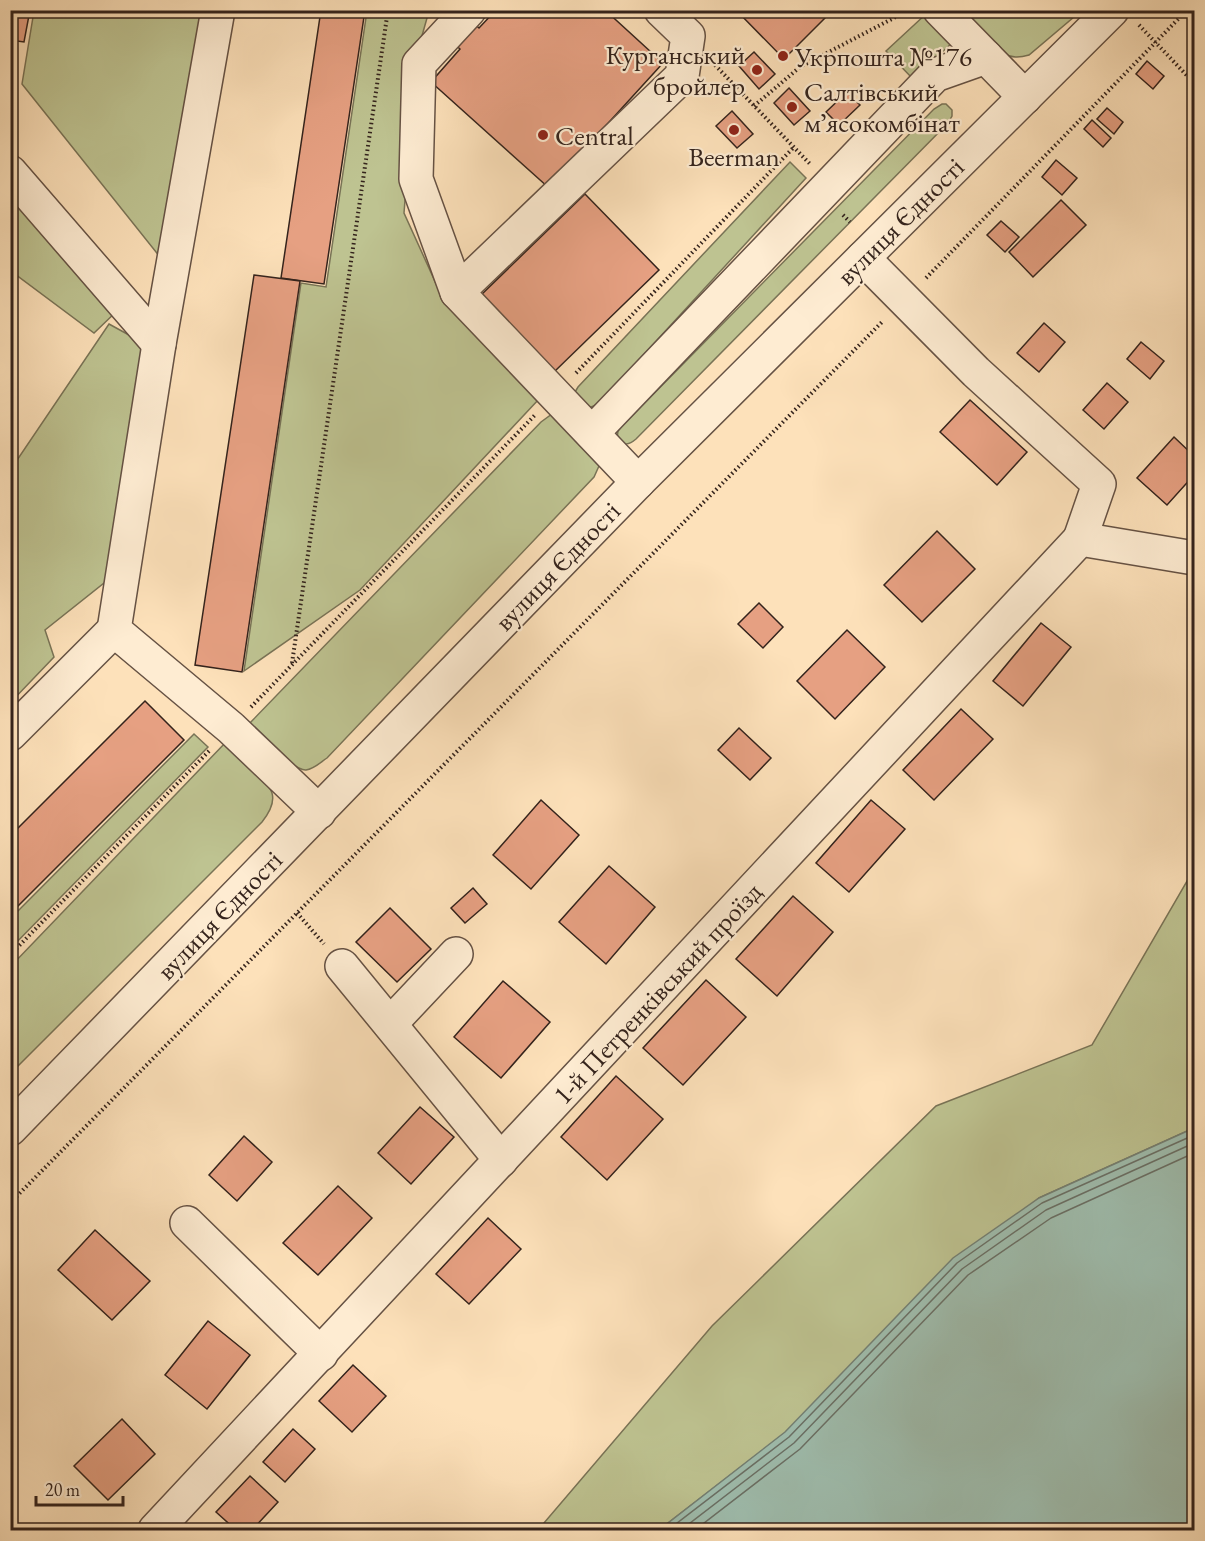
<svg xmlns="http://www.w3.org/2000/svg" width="1205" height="1541" viewBox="0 0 1205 1541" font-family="'EB Garamond',serif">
  <rect width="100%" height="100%" fill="#fde1ba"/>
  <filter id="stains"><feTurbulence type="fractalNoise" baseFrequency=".00333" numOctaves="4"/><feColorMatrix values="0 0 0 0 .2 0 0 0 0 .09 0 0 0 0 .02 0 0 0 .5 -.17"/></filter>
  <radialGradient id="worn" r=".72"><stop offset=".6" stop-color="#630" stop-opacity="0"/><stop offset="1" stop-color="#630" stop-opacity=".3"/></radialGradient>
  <g fill="#bec391" stroke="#797356" stroke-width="1.5">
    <path d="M34,11h169l-39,251 -142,-178z"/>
    <path d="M367,11h62l-13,46 -12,156 39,86 96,100 -179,191 -116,81 57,-388 25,4z"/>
    <path d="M959,11h122l-52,44c-10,3 -17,3 -27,-2z"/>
    <path d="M927,13l26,29 -40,37 -27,-28z"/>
    <path d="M942,104h4l6,6v6l-4,7 -312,316c-7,6 -12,7 -19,0l1,-8 4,-5 312,-317z"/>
    <path d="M790,162l16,16 -205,223c-5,4 -9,7 -16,6l-10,-15 3,-5z"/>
    <path d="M10,185l109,124 -25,24 -83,-62z"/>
    <path d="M109,324l40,22 -35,229 -69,55 9,27 -43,45v-233z"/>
    <path d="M552,414l46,46 1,6 -5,11 -267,281c-6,4 -13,11 -21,12 -12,1 -47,-35 -58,-45l293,-303z"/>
    <path d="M194,734l14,13 -197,201v-30z"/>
    <path d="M226,742c9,9 18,18 27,27 20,19 28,29 9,53l-251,251v-107z"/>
    <path d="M1194,869v259l-155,70 -254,235 -126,97h-121l174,-204 224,-220 156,-61z"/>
  </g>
  <path fill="#9fbeaf" stroke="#748074" stroke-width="1.5" d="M1194,1128v402h-535l126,-98 168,-174 86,-60z"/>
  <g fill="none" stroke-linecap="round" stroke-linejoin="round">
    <g stroke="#6a7066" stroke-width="1.5">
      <path d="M668,1530l121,-93 168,-174 85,-60 152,-68"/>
      <path d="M681,1530l113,-87 168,-174 84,-59 148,-67"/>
      <path d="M695,1530l105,-81 168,-174 83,-57 143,-65"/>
    </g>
  </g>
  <g fill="#e6a082" stroke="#34231c" stroke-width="1.5">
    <path d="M10,10h20l-6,32 -14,-2z"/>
    <path d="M321,10h44l-41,274 -43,-6z"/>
    <path d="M496,10h109l58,53 -114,125 -118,-106 29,-33 -11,-10 19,-21 11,10z"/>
    <path d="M736,10h97l-49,49z"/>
    <path d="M754,52l21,22 -16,15 -20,-23z"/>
    <path d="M1147,61l17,15 -11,13 -17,-15z"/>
    <path d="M789,88l21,23 -16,14 -20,-22z"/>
    <path d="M847,92l13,13 -21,20 -13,-13z"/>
    <path d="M1107,108l16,14 -9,12 -17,-15z"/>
    <path d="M732,111l21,23 -16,14 -21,-22z"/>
    <path d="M1092,120l19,18 -8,9 -19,-18z"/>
    <path d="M1056,160l21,18 -15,17 -20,-18z"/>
    <path d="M585,194l74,76 -105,102 -74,-76z"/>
    <path d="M1061,200l25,25 -53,52 -24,-25z"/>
    <path d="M1001,221l18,16 -14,15 -18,-17z"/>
    <path d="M254,275l46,6 -58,391 -47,-7z"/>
    <path d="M1044,323l21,19 -26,30 -22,-19z"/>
    <path d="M1141,342l23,19 -14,18 -23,-20z"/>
    <path d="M1107,383l21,19 -24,27 -21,-19z"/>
    <path d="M970,400l57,52 -30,33 -57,-53z"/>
    <path d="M1174,437l20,19v19l-27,30 -30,-27z"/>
    <path d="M937,531l38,38 -53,53 -38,-37z"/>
    <path d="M759,603l24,24 -20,21 -25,-24z"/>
    <path d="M1041,623l30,24 -48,59 -30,-25z"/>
    <path d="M847,630l38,37 -50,52 -38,-38z"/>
    <path d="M145,701l39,39 -174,174v-78z"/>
    <path d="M961,709l32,30 -59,61 -31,-30z"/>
    <path d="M739,728l32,30 -21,22 -32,-30z"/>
    <path d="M541,800l38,35 -48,54 -38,-34z"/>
    <path d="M871,800l34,29 -56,63 -33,-29z"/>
    <path d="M609,866l46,41 -49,57 -47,-42z"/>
    <path d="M473,888l14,16 -22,19 -14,-15z"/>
    <path d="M793,896l40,36 -56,64 -41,-37z"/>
    <path d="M390,908l41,41 -34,33 -41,-40z"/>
    <path d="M706,980l40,37 -63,68 -40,-37z"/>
    <path d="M503,981l47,41 -49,56 -47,-41z"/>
    <path d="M616,1076l47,43 -56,61 -46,-43z"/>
    <path d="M420,1107l34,30 -43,47 -33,-31z"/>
    <path d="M244,1136l28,26 -35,39 -28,-26z"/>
    <path d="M338,1186l34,32 -54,57 -35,-32z"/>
    <path d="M488,1218l33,31 -52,55 -33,-30z"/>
    <path d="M95,1230l55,51 -38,39 -54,-50z"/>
    <path d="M208,1321l42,34 -43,54 -42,-34z"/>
    <path d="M353,1365l33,31 -34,36 -33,-31z"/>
    <path d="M122,1419l33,35 -47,46 -34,-34z"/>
    <path d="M293,1429l22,20 -30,33 -22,-20z"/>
    <path d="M250,1476l28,26 -26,28h-16l-20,-18z"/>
  </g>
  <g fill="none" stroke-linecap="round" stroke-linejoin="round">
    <defs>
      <g id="minor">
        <path d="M218,10l-59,334 -45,286 117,98 88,84"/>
        <path d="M940,10l85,87"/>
        <path d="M10,172l149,172"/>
        <path d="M863,258l113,114 123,112 -19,55"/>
        <path d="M457,292l-41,-113 3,-115 50,-54"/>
        <path d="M592,433l343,-358 51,-18"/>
        <path d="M638,482l-181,-190 225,-216 6,-40 -27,-26"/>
        <path d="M10,734l104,-104"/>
        <path d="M342,966l159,194"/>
        <path d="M390,1024l66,-70"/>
        <path d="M10,1129l628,-647 474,-472"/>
        <path d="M187,1223l134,131"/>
        <path d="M155,1530l925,-991 114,19"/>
      </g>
    </defs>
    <use href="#minor" stroke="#665244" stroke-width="36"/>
    <g stroke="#34231c" stroke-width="4" stroke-dasharray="1.5 3" stroke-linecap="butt">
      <path d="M621,10l6,6"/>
      <path d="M1139,25l55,58"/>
      <path d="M715,65l95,99"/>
      <path d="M754,106l46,-39 109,-57"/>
      <path d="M843,215l7,7"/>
      <path d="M926,278l261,-268"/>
      <path d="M576,373l218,-226"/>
      <path d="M292,663l96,-653"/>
      <path d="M251,707l284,-292"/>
      <path d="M297,913l27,31"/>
      <path d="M10,955l201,-206"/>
      <path d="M10,1203l872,-881"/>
    </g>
    <use href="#minor" stroke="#feecd2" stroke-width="33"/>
  </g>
  <g fill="#8f2418" stroke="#feecd2" stroke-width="2">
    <circle cx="783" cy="56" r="6"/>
    <circle cx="757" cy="70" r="6"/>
    <circle cx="792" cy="107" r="6"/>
    <circle cx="734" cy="130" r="6"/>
    <circle cx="543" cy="135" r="6"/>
  </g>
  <g text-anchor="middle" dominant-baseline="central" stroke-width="4.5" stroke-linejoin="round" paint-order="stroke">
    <g font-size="27" fill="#34231c" stroke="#feecd2" text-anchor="start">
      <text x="745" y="54" text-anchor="end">Курганський<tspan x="745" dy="31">бройлер</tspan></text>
      <text x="795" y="56">Укрпошта №176</text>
      <text x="804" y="91">Салтівський<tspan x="804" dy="31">мʼясокомбінат</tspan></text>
      <text x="555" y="135">Central</text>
      <text x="734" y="156" text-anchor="middle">Beerman</text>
    </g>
    <g font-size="27" fill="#34231c" stroke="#feecd2">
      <text transform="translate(900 221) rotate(-45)">вулиця Єдності</text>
      <text transform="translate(557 566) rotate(-46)">вулиця Єдності</text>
      <text transform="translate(219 915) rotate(-46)">вулиця Єдності</text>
      <text transform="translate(657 993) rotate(-47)">1-й Петренківський проїзд</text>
    </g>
  </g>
  <rect width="1205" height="1541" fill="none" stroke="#fde1ba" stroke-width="36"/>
  <rect x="12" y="12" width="1181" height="1517" fill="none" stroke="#34231c" stroke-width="3"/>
  <rect x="18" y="18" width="1169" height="1505" fill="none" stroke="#34231c" stroke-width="1.5"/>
  <path d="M36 1496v9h87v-9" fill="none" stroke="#34231c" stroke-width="3"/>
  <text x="45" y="1496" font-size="18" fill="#34231c" stroke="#feecd2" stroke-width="4.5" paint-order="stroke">20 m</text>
  <rect width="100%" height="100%" filter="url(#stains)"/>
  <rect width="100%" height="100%" fill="url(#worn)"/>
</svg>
